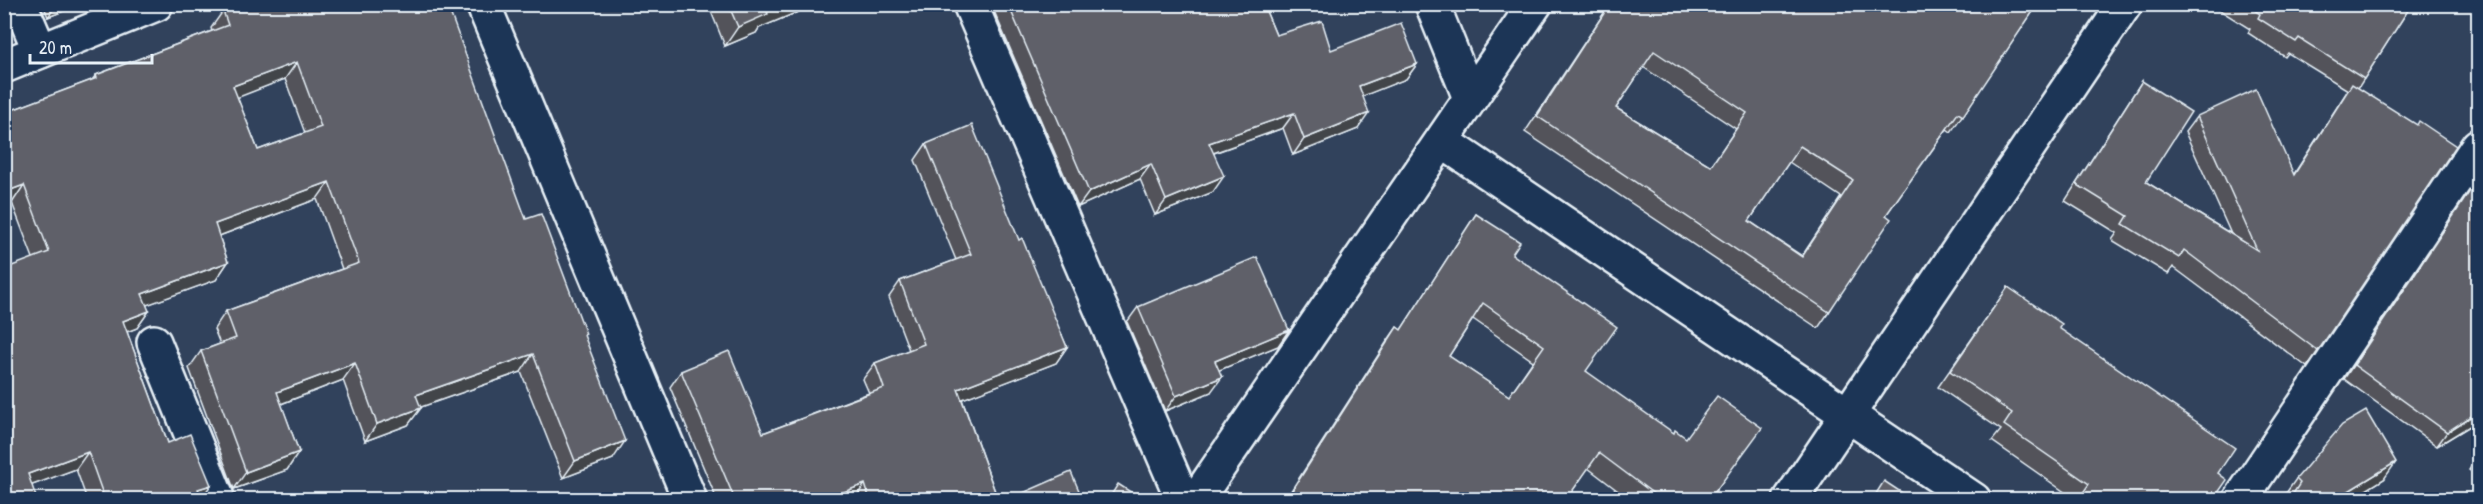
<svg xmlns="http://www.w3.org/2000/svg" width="2483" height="504" viewBox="0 0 2483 504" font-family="'Patrick Hand',sans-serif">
  <rect width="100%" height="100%" fill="#31425c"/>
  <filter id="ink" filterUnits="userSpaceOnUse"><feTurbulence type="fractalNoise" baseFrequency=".0167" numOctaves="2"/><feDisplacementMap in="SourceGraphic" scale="12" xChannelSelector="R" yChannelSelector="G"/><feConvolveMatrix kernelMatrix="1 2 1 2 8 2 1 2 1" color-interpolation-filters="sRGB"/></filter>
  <g filter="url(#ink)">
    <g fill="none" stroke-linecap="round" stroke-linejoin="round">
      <defs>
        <g id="minor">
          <path d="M20,4l20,47"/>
          <path d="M483,4l207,496"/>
          <path d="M970,4l213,496"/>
          <path d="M1432,4l38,94"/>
          <path d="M4,66l152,-62"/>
          <path d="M1442,141l532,359"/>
          <path d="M154,342l64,158"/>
          <path d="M1196,500l339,-496"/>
          <path d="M1790,500l335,-496"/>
          <path d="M2240,500l238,-354"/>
        </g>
      </defs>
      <use href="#minor" stroke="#e8f1f8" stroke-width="38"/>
      <use href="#minor" stroke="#1d3557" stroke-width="33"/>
    </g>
    <g fill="#52535a" stroke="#e8f1f8" stroke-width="1.5" fill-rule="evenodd">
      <path d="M43,4h39l-34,13z"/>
      <path d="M708,4h109l-58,24 -3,5 -31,13z"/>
      <path d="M991,4h272l13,31 55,15 86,14 -11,15 -44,17 -4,33 -65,26 -10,-27 -69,25 -1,39 -58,23 -15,-36 -62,28z"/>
      <path d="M1610,4h428l-87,128 -4,-3 -61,86 -57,97 -11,16 -293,-196zM1643,67l93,62 -25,37 -95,-58zM1789,162l52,35 -39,59 -53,-35z"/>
      <path d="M2210,4h202l-54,84 -40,263 -11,16 -134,-100 -5,7 -56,-34 5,-7 -52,-32 77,-120 4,101 85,52 -46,-102 12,-16 97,58 54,-84 -60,-37 -3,4 -37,-24 2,-4z"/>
      <path d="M223,11l303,208 58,118 29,122 -50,19 -42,-106 -101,35 -12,18 -43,16 -22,-61 -62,24 18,48 -12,18 -53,19 -45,-121 12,-17 19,-7 -6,-15 12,-18 116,-42 -25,-70 -98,37 9,26 -12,18 -70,25 3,6 -12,17 -10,4 41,111 34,57h-115l-11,-31 -44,16 -28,15 29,-242 -21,-55 -8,2v-92l88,-33 4,-5 116,-44 -1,-3zM285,79l20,54 -47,17 -21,-53z"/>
      <path d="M926,144l93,96 48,107 -11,16 -94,36 36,101h-281l-47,-113 11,-16 82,62 106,-40 -6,-14 12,-16 34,-13 -20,-53 11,-16 56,-21 -41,-100z"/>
      <path d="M2478,179v242l-41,25 -93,-67z"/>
      <path d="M1476,214l36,40 74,117 124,129h-80l-42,-32 -22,32h-281l101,-157 11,-16 4,3zM1473,319l60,42 -24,35 -60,-40z"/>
      <path d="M2008,287l51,41 159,145 -5,27h-137l-84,-59 9,-11 -63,-43z"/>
      <path d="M1138,307l151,23 -11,16 -59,24 -8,22 -46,19 -38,-89z"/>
      <path d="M2478,456v20l-9,-6z"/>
      <path d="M2296,479h88l-34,21h-62l-4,-4z"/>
    </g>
    <g fill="#42444a" stroke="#e8f1f8" stroke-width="1.5">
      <path d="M57,4h25l-34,13z"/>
      <path d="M785,4h32l-58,24 -3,5 -31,13 13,-19 29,-15z"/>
      <path d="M297,62l-12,17 -64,25 12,-18z"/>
      <path d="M1417,64l-11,15 -58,23 11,-16z"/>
      <path d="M1294,113l-11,15 -84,30 10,-15z"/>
      <path d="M1369,113l-11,16 -65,26 11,-16z"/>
      <path d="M1151,164l-11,15 -62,28 11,-15z"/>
      <path d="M1224,176l-11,16 -58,23 11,-15z"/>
      <path d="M329,182l-12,17 -114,43 12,-18z"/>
      <path d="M24,185l-12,18 -8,2v-9l4,-5z"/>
      <path d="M228,262l-12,18 -86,31 12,-17z"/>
      <path d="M149,311l-12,17 -26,10 12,-17z"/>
      <path d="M1289,330l-11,16 -73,30 10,-15z"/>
      <path d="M1067,347l-11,16 -109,42 11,-16z"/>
      <path d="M533,354l-12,18 -117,41 12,-18z"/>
      <path d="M355,363l-12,17 -78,30 12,-18z"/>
      <path d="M1222,377l-11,15 -46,19 11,-15z"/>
      <path d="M421,408l-13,17 -43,16 12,-17z"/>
      <path d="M2478,412v9l-41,25 10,-14z"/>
      <path d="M625,441l-12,18 -50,19 12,-17z"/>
      <path d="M88,452l-12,17 -60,22 12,-17z"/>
      <path d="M299,452l-12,18 -53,19 12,-17z"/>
      <path d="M2396,462l-12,17 -34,21h-16z"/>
      <path d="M865,484l-11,16h-32z"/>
      <path d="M211,485l-11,15 -2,-11z"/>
    </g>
    <g fill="#5f6169" stroke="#e8f1f8" stroke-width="1.5" fill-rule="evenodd">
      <path d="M240,4h207l79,215 15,-5 45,120 -2,1 41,106 -50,20 -42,-107 -117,41 5,13 -44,16 -22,-61 -78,29 22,60 -53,20 -45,-121 35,-13 -10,-27 133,-48 -30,-81 -114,42 13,38 -86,32 7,17 -26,10 45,122 22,-9 21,51 -13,4 4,11h-97l-17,-48 -60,22 9,26h-33v-231l45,-17 -25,-67 -16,6 -4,-9v-69l93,-35 -1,-3 132,-50 -5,-14zM297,62l24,65 -63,23 -25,-64z"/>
      <path d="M728,4h57l-18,8 1,2 -30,13z"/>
      <path d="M1008,4h255l13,31 46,-14 9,29 70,-27 16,41 -58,22 10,27 -65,26 -10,-26 -85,30 15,33 -58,24 -15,-36 -62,28z"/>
      <path d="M1610,4h428l-75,112 -5,-3 -72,102 5,4 -62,93 -292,-196zM1654,51l93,62 -36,53 -95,-58zM1800,146l53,34 -51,77 -53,-36z"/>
      <path d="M2245,4h167l-48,75 -65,-41 -3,4 -38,-24 2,-4z"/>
      <path d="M2142,81l49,31 -45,70 111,68 -60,-134 59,-27 38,86 58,-91 65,41 2,-4 37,25 -138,205 -134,-101 -5,8 -56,-34 5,-8 -52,-32z"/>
      <path d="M972,125l47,115 3,-2 45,109 -109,42 40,111h-128l-5,-16 -43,16h-87l-54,-129 48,-20 34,82 121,-45 -9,-25 49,-19 -24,-63 71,-27 -45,-110z"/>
      <path d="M2478,179v233l-31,20 -93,-67z"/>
      <path d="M1476,214l44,28 -8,12 105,73 -31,44 88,62 1,-3 11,8 31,-42 45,32 -53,72h-47l-63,-47 -33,47h-280l111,-173 4,3zM1483,303l61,43 -35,50 -60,-40z"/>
      <path d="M1257,257l32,73 -74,31 7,16 -46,19 -38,-89z"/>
      <path d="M2008,287l54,37 -3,4 176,120 -17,25 9,7 -14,20h-135l11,-16 -85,-59 8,-12 -62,-42z"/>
      <path d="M2366,411l30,51 -62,38h-45l11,-17 -4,-4 46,-54z"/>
      <path d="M1071,472l12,28h-76z"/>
      <path d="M1884,481l29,19h-41z"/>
      <path d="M1118,484l25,16h-35z"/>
    </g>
  </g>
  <rect width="2483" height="504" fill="none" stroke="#1d3557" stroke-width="24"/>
  <rect x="12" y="12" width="2459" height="480" fill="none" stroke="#e8f1f8" stroke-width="2" filter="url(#ink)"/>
  <path d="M30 54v9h122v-9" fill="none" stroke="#e8f1f8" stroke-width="3"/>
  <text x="39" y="54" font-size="18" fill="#e8f1f8" stroke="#1d3557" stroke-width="4.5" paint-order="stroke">20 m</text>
</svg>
